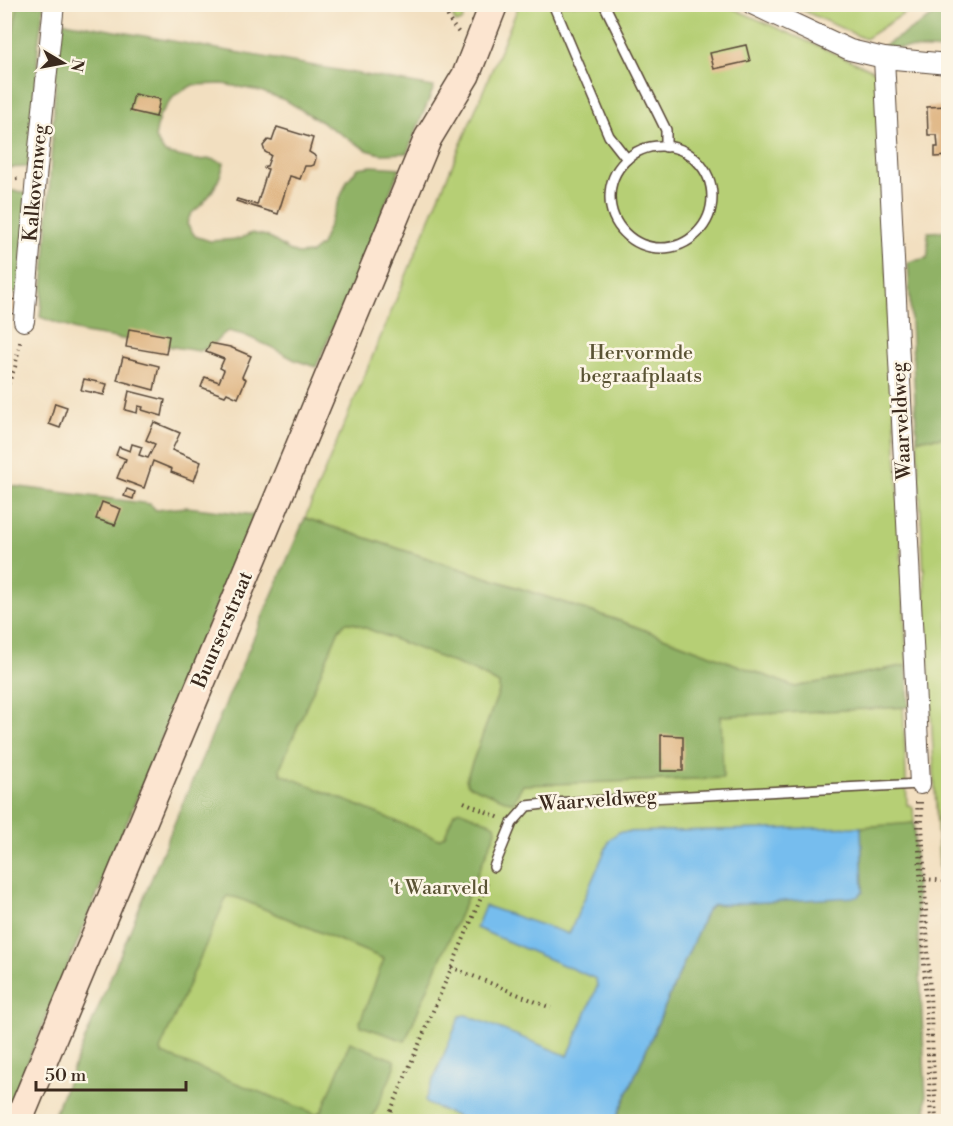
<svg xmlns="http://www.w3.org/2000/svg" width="953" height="1126" viewBox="0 0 953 1126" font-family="'Libre Bodoni',serif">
  <rect width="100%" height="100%" fill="#fcf5e5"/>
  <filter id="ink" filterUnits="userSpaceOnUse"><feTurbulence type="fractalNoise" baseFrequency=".0167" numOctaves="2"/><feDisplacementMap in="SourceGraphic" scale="12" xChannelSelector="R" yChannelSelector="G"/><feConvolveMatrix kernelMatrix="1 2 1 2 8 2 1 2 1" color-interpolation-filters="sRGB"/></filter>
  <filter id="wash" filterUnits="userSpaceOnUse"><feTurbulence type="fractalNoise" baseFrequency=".008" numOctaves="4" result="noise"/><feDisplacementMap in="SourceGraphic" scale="24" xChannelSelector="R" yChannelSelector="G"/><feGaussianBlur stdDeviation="1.35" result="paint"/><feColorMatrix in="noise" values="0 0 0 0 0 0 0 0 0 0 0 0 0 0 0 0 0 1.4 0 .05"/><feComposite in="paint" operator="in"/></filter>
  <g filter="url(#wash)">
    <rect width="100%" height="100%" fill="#f2dfc0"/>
    <g fill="#b6cf75" stroke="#787c4a" stroke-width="1.5">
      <path d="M4,5h14l-8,39 -5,2z"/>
      <path d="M454,5h14l-6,16 -6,2 -3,-6z"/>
      <path d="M519,5h206l152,67 30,593 -112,22 -169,-64 -321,-105z"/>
      <path d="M791,5l126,-1v1l-52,34z"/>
      <path d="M948,437v430l-9,-1 -22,-427z"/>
      <path d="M304,586l326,125 273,-12 4,106h3l3,3 1,15 -8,1 -114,297 -693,1z"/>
    </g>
    <g fill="#90b266" stroke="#666e42" stroke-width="1.5">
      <path d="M18,5h26l-6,41 -2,59 -8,62 -23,1 -1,-122 7,-2z"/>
      <path d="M948,7v43l-66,-3z"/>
      <path d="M59,21l375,66 -27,66 -26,1 -14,-4 -80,-49 -27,-10 -37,-7 -30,1 -18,10 -16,21 -4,22 10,15 31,7 15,-1 13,4c-3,14 -10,28 -20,39 -8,10 -14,8 -17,22l8,12 15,5 29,-2 13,-6 15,3 20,13 10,5 14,-1 10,-8 26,-64 11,-13 14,-2 28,2 -44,108 -40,91 -21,-7 -24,-13 -27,-12 -16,-4 -7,5 -9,10 -13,5 -115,-18 -44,-16 5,-51z"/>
      <path d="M5,191h12l11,3 -6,102 -17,-7z"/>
      <path d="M948,231v206l-31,2 -9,-177 19,-4c3,-9 0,-17 1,-26z"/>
      <path d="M5,485l145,19 6,6 31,-3 67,8 -249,602z"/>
      <path d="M305,518l321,105 169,64 112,-22 2,42 -188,9 2,62 -200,7 -3,4 -6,13h-4l-42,-17 -2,-6 33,-88v-7l-22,-12 -124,-49h-8l-6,7 -59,138 1,6 158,65 6,-4 9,-22 5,-3 36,15 1,6 -91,210 -44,-15 -1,-4 24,-63 -146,-61 -11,-2 -67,154 2,4 154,60 6,-3 28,-69 44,18 1,7 -24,54 -320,1 128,-310z"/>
      <path d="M914,823l1,43 12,255 -312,1 92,-212 6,-5 150,-13 -2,-65z"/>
      <path d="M939,866l9,1v170l-8,-163z"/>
    </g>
    <path fill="#76bdee" stroke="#587486" stroke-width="1.5" d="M861,827l2,65 -6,5 -144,8 -6,5 -92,211h-147l-41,-17 -2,-4 35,-84 6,-1 102,41 29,-69 -1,-8 -120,-51 9,-22 84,28 41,-95 9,-7z"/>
    <g id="blocks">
      <g fill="#e1b989">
        <path d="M746,45l4,16 -36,8 -4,-16z"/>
        <path d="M134,94l26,5 -4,18 -26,-6z"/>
        <path d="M948,106v50l-13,1v-10h3l-1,-12h-9l-1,-28z"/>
        <path d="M277,127l36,11 -4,14 5,3 2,3 -2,7 -3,1h-6l-5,13 -10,-3 -12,38 -42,-13 1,-2 20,6 11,-36 -4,-1 1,-2h2l4,-11 -6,-3 -2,-6 5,-6 4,1z"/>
        <path d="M943,186h5v30h-3z"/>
        <path d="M8,299l9,1 -1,14 -10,-1z"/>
        <path d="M129,329l40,7 -3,18 -40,-7z"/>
        <path d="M210,343l20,4 21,9 -9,21 4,2 -8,19 -11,-5 -2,3 -24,-9 4,-10 14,5 5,-12 -4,-2 4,-9 -18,-7z"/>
        <path d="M123,357l36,9 -5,24 -37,-10z"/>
        <path d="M84,379l23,5 -3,11 -23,-5z"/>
        <path d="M129,391l36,9 -3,16 -20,-6 1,-3 -5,-1 -1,7 -12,-3z"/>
        <path d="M55,403l12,4 -7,21 -11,-4z"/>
        <path d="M154,422l26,11 -8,17 29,12 -7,19 -23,-9 1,-3 -19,-8 -9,27 -27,-10 7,-17 1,1 1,-3 -10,-4 3,-8 11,4 2,-7 10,3 -3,8 9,3 7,-14 -9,-4z"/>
        <path d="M127,489l8,3 -2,7 -9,-3z"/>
        <path d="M102,502l19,7 -6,16 -19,-6z"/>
        <path d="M661,735l22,1v35h-22z"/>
      </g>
    </g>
  </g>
  <g filter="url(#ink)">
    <use href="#blocks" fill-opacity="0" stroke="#564536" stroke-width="1.5"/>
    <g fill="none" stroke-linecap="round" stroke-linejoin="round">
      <defs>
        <g id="lane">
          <path d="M553,4l56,132 18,23"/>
          <path d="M604,4l62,126v17"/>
          <circle cx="661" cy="197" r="51"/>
          <path d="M494,867l18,-44 15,-17 26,-3 367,-19"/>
        </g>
        <g id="street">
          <path d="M752,4l98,46 34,8 64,6"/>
          <path d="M884,58l36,726"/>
          <path d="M24,321l12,-144 18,-173"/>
        </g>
        <path id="secondary" d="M18,1122l410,-984 38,-63 28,-71"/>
      </defs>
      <use href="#lane" stroke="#564536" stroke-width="12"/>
      <use href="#street" stroke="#564536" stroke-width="22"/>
      <use href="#secondary" stroke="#564536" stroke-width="30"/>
      <g stroke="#564536" stroke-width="4" stroke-dasharray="1.5 4.5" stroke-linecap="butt">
        <path d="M446,4c-1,13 6,20 13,29"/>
        <path d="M4,180l15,-1"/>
        <path d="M4,395l11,-28 6,-29"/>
        <path d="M464,802l36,16"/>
        <path d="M917,802l14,320"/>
        <path d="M921,802l15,320"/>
        <path d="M924,879l24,2"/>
        <path d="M451,967l100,41"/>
        <path d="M386,1122l103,-243"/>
      </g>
      <use href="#lane" stroke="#fff" stroke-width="9"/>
      <use href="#street" stroke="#fff" stroke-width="20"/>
      <use href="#secondary" stroke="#fce5d0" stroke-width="27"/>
    </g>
  </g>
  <g text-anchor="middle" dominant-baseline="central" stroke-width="5" stroke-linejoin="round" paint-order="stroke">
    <g font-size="20" fill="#3b2a1e" stroke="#fcf5e5">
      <text transform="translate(36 183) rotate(-85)">Kalkovenweg</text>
      <text transform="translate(902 421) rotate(-93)">Waarveldweg</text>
      <text transform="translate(223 630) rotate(-67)">Buurserstraat</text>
      <text transform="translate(598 801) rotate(-4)">Waarveldweg</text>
    </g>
    <g font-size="20" fill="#5a5334" stroke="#fcf5e5">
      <text x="641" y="353">Hervormde<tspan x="641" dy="23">begraafplaats</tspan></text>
      <text x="439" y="888">'t Waarveld</text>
    </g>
  </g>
  <rect width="953" height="1126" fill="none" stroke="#fcf5e5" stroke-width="24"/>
  <g transform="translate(63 63) rotate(100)" stroke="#fcf5e5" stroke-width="4.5" paint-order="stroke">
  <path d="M0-4.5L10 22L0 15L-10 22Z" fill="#3b2a1e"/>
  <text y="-9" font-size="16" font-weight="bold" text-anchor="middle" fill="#3b2a1e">N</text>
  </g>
  <path d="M36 1081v9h150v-9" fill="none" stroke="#3b2a1e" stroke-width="3"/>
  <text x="45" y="1081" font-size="18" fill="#3b2a1e" stroke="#fcf5e5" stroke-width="4.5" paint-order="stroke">50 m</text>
</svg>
